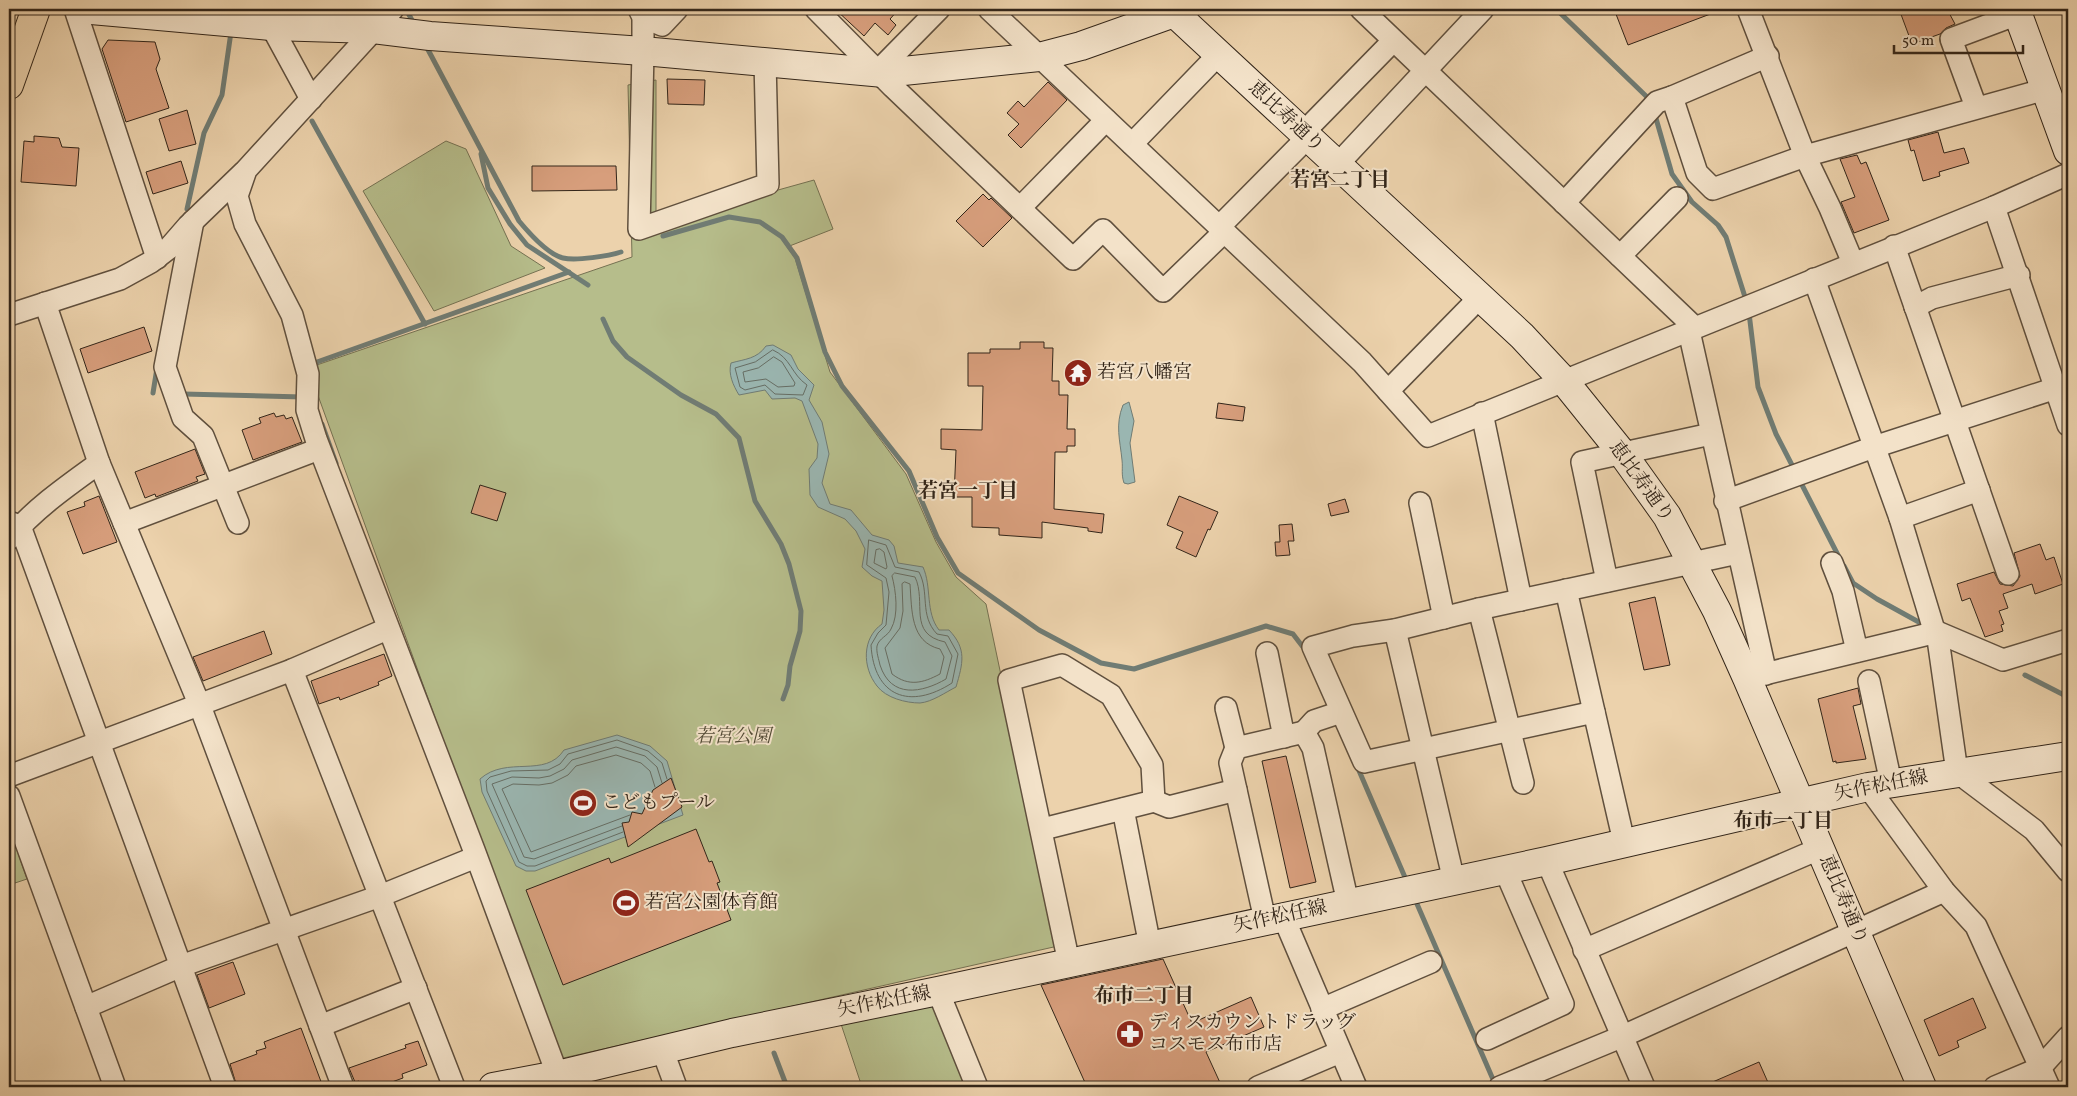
<svg xmlns="http://www.w3.org/2000/svg" width="2077" height="1096" viewBox="0 0 2077 1096" font-family="Vollkorn,'Noto Serif JP',serif">
  <rect width="100%" height="100%" fill="#ecd2ac"/>
  <filter id="stains"><feTurbulence type="fractalNoise" baseFrequency=".004" numOctaves="4"/><feColorMatrix values="0 0 0 0 .2 0 0 0 0 .09 0 0 0 0 .02 0 0 0 .5 -.17"/></filter>
  <radialGradient id="worn" r=".72"><stop offset=".6" stop-color="#630" stop-opacity="0"/><stop offset="1" stop-color="#630" stop-opacity=".3"/></radialGradient>
  <g fill="#b6bd8b" stroke="#747152">
    <path d="M656,80v144l158,-44 19,49 -46,18 8,11 35,114 76,102 30,68 20,35 30,27 72,342 -499,113 -251,-691 324,-111 -4,-172z"/>
    <path d="M446,141l20,8 45,97 34,22 -111,43 -71,-120z"/>
    <path d="M9,827l18,52 -18,6v-59z"/>
    <path d="M933,1004l34,83h-105l-21,-63z"/>
  </g>
  <g fill="#9ab6b1" stroke="#707c74">
    <path d="M773,345l18,10 7,14 16,16 -5,15 13,22 7,32 -7,29 8,21 21,6 21,25 17,5 5,6 4,17 25,4c9,20 2,45 16,63h10c18,19 14,33 7,57 -10,5 -24,15 -36,16 -14,0 -34,-5 -43,-17 -15,-19 -15,-48 5,-62l2,-14 -2,-29 -10,-5 -10,-9 3,-18 -9,-18 -11,-12 -27,-12 -8,-12 -1,-26 8,-11 1,-14 -16,-43 -7,-3 -23,1 -7,-9 -26,5c-6,-10 -11,-21 -8,-32 14,-4 26,-4 35,-17z"/>
    <path d="M1129,402l5,19 -4,22 5,39 -7,2 -4,-1c-3,-9 -1,-14 -2,-23 -2,-20 -7,-35 1,-55z"/>
    <path d="M617,735l33,11 17,15 16,54 -148,56h-9l-10,-5 -34,-74 -2,-13c27,-24 65,0 84,-29z"/>
  </g>
  <g fill="none" stroke-linecap="round" stroke-linejoin="round">
    <g stroke="#666e65" stroke-width="1">
      <path d="M773,350c18,8 18,24 34,35l-4,10 -28,-1 -10,-9 -20,5 -5,-3 -5,-19 20,-6z"/>
      <path d="M774,357l8,5 13,21 -1,3 -16,1 -12,-8 -21,3 -2,-10 15,-4z"/>
      <path d="M869,540l17,5 9,22 24,5c11,21 0,43 18,62l11,2 10,18 -6,29c-42,27 -78,14 -81,-38l7,-12 8,-8 3,-33 -3,-14 -19,-13z"/>
      <path d="M880,549l4,3 3,15 -1,2 -12,-6 2,-13z"/>
      <path d="M895,573l20,4c12,25 -8,57 30,65l7,14 -6,23c-24,14 -55,20 -66,-14 -1,-5 -4,-13 -3,-19 2,-8 11,-10 14,-17 8,-14 5,-38 1,-53z"/>
      <path d="M905,582l5,2c2,26 0,58 30,65l4,8 -4,17c-17,9 -31,13 -48,0l-7,-26 15,-20 3,-17 -1,-27z"/>
      <path d="M630,815l-99,37 -29,-63 11,-5 26,1 13,-2 16,-8 8,-9 40,-11 25,8 9,8 5,16"/>
      <path d="M622,826l-88,33 -10,-2 -32,-73 20,-7 27,1 11,-2 14,-7 8,-9 44,-13 29,9 12,11 5,16"/>
      <path d="M623,832l-88,34h-8l-8,-4 -32,-71 -1,-10 4,-4 21,-6 37,-1 12,-6 8,-10 49,-14 31,11 14,12 5,16"/>
    </g>
    <g stroke="#707c74" stroke-width="5">
      <path d="M406,9l9,17"/>
      <path d="M1556,9l90,87 3,6"/>
      <path d="M425,44l94,177c10,12 28,33 44,37 13,3 46,-2 58,-6"/>
      <path d="M1655,115l17,59 20,28 26,23 8,12 19,60"/>
      <path d="M312,121l113,203"/>
      <path d="M481,154l7,34 22,36 17,21 61,40"/>
      <path d="M187,209l17,-76 18,-38 9,-63"/>
      <path d="M663,236l66,-19 31,5 22,15 15,21 28,94 17,34 67,85 28,66 21,36 81,57 62,33 33,6 132,-43 27,8 13,17"/>
      <path d="M1749,313l9,74 18,47 18,35"/>
      <path d="M603,319l10,22 14,16 54,38 35,19 23,24 16,63 26,43 8,20 12,47 -1,20 -10,35 -2,19 -5,14"/>
      <path d="M314,369l3,-7 252,-90"/>
      <path d="M153,393l4,-25"/>
      <path d="M183,394l120,3"/>
      <path d="M322,424l14,39"/>
      <path d="M1800,481l40,78"/>
      <path d="M1844,566l9,17 24,16 49,27"/>
      <path d="M2025,675l43,22"/>
      <path d="M1357,766l50,116"/>
      <path d="M1414,897l81,187"/>
      <path d="M774,1053l13,34"/>
    </g>
  </g>
  <g fill="#d79e7c" stroke="#322519">
    <path d="M835,9h64l-9,10 6,6 -8,10 -13,-12 -11,13z"/>
    <path d="M1614,9h107v1l-93,35z"/>
    <path d="M1899,9h48l8,15 -9,4 -6,6 -28,10z"/>
    <path d="M108,40l47,2 5,17 -4,10 13,39 -43,14 -24,-73z"/>
    <path d="M667,79l38,1 -1,25 -36,-1z"/>
    <path d="M1048,82l19,18 -46,48 -13,-13 11,-11 -12,-11 11,-12 6,6z"/>
    <path d="M187,110l9,34 -27,7 -10,-32z"/>
    <path d="M1938,132l6,21 20,-5 5,15 -30,9 1,4 -17,5 -9,-31 -3,1 -3,-11z"/>
    <path d="M34,136l25,2 3,9 17,1 -3,38 -55,-4 3,-41 10,1z"/>
    <path d="M1857,155l4,9 5,-2 23,58 -35,13 -13,-31 14,-5 -15,-38z"/>
    <path d="M181,161l7,22 -35,11 -7,-22z"/>
    <path d="M532,166h84l1,24 -85,1z"/>
    <path d="M983,194l6,6 2,-2 21,20 -29,29 -27,-26z"/>
    <path d="M144,327l8,24 -64,22 -8,-24z"/>
    <path d="M1020,342h24v6h9l-1,33h7v14h9l-1,34h8v17h-8v6h-12l-1,57 50,5 -2,19 -14,-2v-3l-46,-6v16l-43,-3v-7l-27,-1v-30h-18l2,-47 -15,-1v-20l41,1 1,-44h-15v-33h22v-4h30z"/>
    <path d="M1218,403l27,4 -2,14 -27,-3z"/>
    <path d="M274,413l2,4 8,-2 2,4 6,-2 10,25 -49,18 -11,-30 19,-7 -2,-5z"/>
    <path d="M195,449l10,25 -9,3 2,4 -42,16 -1,-3 -10,4 -10,-26z"/>
    <path d="M480,485l26,8 -9,28 -26,-8z"/>
    <path d="M99,496l18,46 -34,12 -16,-42 18,-6 -1,-4z"/>
    <path d="M1179,496l39,16 -8,18 -2,-1 -12,28 -20,-9 7,-16 -16,-7z"/>
    <path d="M1345,499l4,13 -18,4 -3,-12z"/>
    <path d="M1292,524l2,17h-6l2,14 -14,1 -1,-14h5l-1,-17z"/>
    <path d="M2040,544l6,16 8,-3 9,27 -28,10 -3,-10 -29,10 5,14 -9,3 5,13 -3,1 2,6 -18,6 -15,-39 -8,3 -5,-17 37,-12 6,12 13,2 7,-10 -6,-23z"/>
    <path d="M1655,597l15,68 -26,5 -15,-67z"/>
    <path d="M264,631l8,23 -69,27 -10,-24z"/>
    <path d="M384,654l8,22 -14,6 1,3 -39,15 -1,-3 -20,7 -8,-23z"/>
    <path d="M1858,688l3,16 -8,2 13,53 -30,4v-2l-3,1 -15,-63z"/>
    <path d="M1286,756l30,126 -26,6 -28,-127z"/>
    <path d="M671,778l11,29 -54,40 -6,-24 7,-1 3,-10 10,2 11,-24z"/>
    <path d="M696,829l13,33 3,-1 8,21 -3,1 14,37 -168,65 -37,-95 83,-32 2,5z"/>
    <path d="M1163,959l29,64 59,-26 13,30 -58,25 16,35h-135l-46,-102z"/>
    <path d="M233,962l12,32 -36,14 -12,-33z"/>
    <path d="M1973,998l13,30 -29,13 2,6 -20,9 -15,-36z"/>
    <path d="M301,1028l22,59h-86l-7,-23 27,-10 -1,-3 10,-3 -2,-6z"/>
    <path d="M418,1041l9,24 -25,9 1,4 -25,9h-17l-2,-6 -4,1 -6,-14 57,-20 -1,-3z"/>
    <path d="M1759,1062l11,25h-69z"/>
  </g>
  <g fill="none" stroke-linecap="round" stroke-linejoin="round">
    <defs>
      <g id="street">
        <path d="M75,9l82,249"/>
        <path d="M262,9l49,90"/>
        <path d="M393,9l-147,161 -9,26 8,28 47,91 16,59 -1,36 9,29 158,411 88,237"/>
        <path d="M639,9l4,8v34l-4,178 129,-45 -3,-123"/>
        <path d="M816,9l77,78 180,172 30,-29 60,61 61,-59"/>
        <path d="M989,9l373,353 66,74 566,-229 74,-33"/>
        <path d="M1361,9l329,314 -1,8 77,343"/>
        <path d="M1748,9l57,147 25,52 23,55"/>
        <path d="M643,17l19,8 15,-16"/>
        <path d="M1768,56l-96,41 25,76 16,16 92,-33 241,-67"/>
        <path d="M877,72l62,-63"/>
        <path d="M1976,107l-25,-68 67,-25"/>
        <path d="M1303,133l90,-92"/>
        <path d="M1132,144l87,-90"/>
        <path d="M1337,165l146,-156"/>
        <path d="M1564,203l93,-101 15,-5"/>
        <path d="M1994,207l74,218"/>
        <path d="M1020,208l86,-88"/>
        <path d="M193,221l-28,146 18,51 20,18 35,87"/>
        <path d="M1219,227l89,-90"/>
        <path d="M1894,246l114,328"/>
        <path d="M1620,256l57,-58"/>
        <path d="M1814,279l86,239 34,112 3,2 20,140 77,58 34,41"/>
        <path d="M45,303l54,160 101,243 143,381"/>
        <path d="M1915,307l17,-9 87,-23"/>
        <path d="M9,315l111,-36 31,-17 17,-13 20,-23 56,-54"/>
        <path d="M1388,391l92,-94"/>
        <path d="M1482,413l39,187"/>
        <path d="M1725,501l149,-54 182,-59"/>
        <path d="M1420,503l24,115"/>
        <path d="M1900,518l79,-28"/>
        <path d="M9,522l11,4 205,561"/>
        <path d="M124,523l195,-74"/>
        <path d="M9,539c25,-30 58,-53 90,-76"/>
        <path d="M1832,563l11,28 14,60"/>
        <path d="M1607,581l-25,-119 129,-28"/>
        <path d="M1566,590l58,252"/>
        <path d="M1479,609l44,174"/>
        <path d="M1395,630l59,251"/>
        <path d="M1267,653l17,84"/>
        <path d="M292,670l162,417"/>
        <path d="M1752,677l185,-45 66,28 65,-20"/>
        <path d="M1869,681l22,102"/>
        <path d="M1226,708l10,40"/>
        <path d="M1594,712l-230,50 -51,-115 40,-11 42,-6 84,-21 259,-56"/>
        <path d="M1304,732l10,-11 27,-9"/>
        <path d="M9,776l283,-106 95,-41"/>
        <path d="M1868,787l76,104 32,35 73,161"/>
        <path d="M9,796l106,291"/>
        <path d="M1154,801l15,6 67,-17"/>
        <path d="M1123,809l27,137"/>
        <path d="M1043,829l111,-28 -2,-36 -41,-70 -49,-30 -53,15 60,283"/>
        <path d="M1547,861l97,226"/>
        <path d="M1283,916l73,171"/>
        <path d="M1265,920l-35,-157 6,-15 68,-16 9,16 35,155"/>
        <path d="M1584,950l237,-102"/>
        <path d="M938,991l39,96"/>
        <path d="M86,1007l95,-41 199,-70 96,-39"/>
        <path d="M1322,1009l109,-47"/>
        <path d="M320,1026l96,-38"/>
        <path d="M1487,1039l76,-35 -58,-134"/>
        <path d="M662,1049l14,38"/>
        <path d="M1258,1087l82,-35"/>
        <path d="M1500,1087l121,-50 323,-146"/>
        <path d="M1995,1087l45,-19 28,-31"/>
      </g>
      <g id="secondary">
        <path d="M80,9l191,17 102,3 57,7 213,15 241,22 155,-16 42,-11 104,-37"/>
        <path d="M1170,9l352,327 42,45 58,72 45,63 50,95 30,67 175,409"/>
        <path d="M2016,9l52,142"/>
        <path d="M493,1087l64,-12 175,-42 206,-42 609,-130 321,-74 200,-31"/>
      </g>
      <path id="highway" d="M9,85l27,-76"/>
    </defs>
    <use href="#street" stroke="#60503e" stroke-width="24"/>
    <use href="#secondary" stroke="#322519" stroke-width="30"/>
    <use href="#highway" stroke="#322519" stroke-width="30"/>
    <use href="#street" stroke="#f3e2c9" stroke-width="21"/>
    <use href="#secondary" stroke="#f3e2c9" stroke-width="28"/>
    <use href="#highway" stroke="#ecd2ac" stroke-width="28"/>
  </g>
  <defs>
    <symbol id="temple-disc" viewBox="-11 -11 22 22"><circle r="9.5" fill="#8f2418" stroke="#f3e2c9"/><path d="M0-6L5-2H3V0L6.5 2.5H4V6H1.5V3h-3V6H-4V2.5H-6.5L-3 0V-2H-5Z" fill="#fff"/></symbol>
    <symbol id="stadium-disc" viewBox="-11 -11 22 22"><circle r="9.5" fill="#8f2418" stroke="#f3e2c9"/><path d="M0-5a6.5 5 0 1 0 0 10a6.5 5 0 1 0 0-10ZM-3.5-1.8h7v3.6h-7Z" fill="#fff"/></symbol>
    <symbol id="pharmacy-disc" viewBox="-11 -11 22 22"><circle r="9.5" fill="#8f2418" stroke="#f3e2c9"/><path d="M-2-6h4v4h4v4h-4v4h-4v-4h-4v-4h4Z" fill="#fff"/></symbol>
  </defs>
  <g fill-rule="evenodd">
    <use href="#temple-disc" x="1062" y="357" width="32" height="32"/>
    <use href="#stadium-disc" x="567" y="787" width="32" height="32"/>
    <use href="#stadium-disc" x="610" y="887" width="32" height="32"/>
    <use href="#pharmacy-disc" x="1114" y="1018" width="32" height="32"/>
  </g>
  <g text-anchor="middle" dominant-baseline="central" stroke-width="4" stroke-linejoin="round" paint-order="stroke">
    <g font-size="19" fill="#322519" stroke="#f3e2c9">
      <text transform="translate(1286 117) rotate(43)">恵比寿通り</text>
      <text transform="translate(1641 482) rotate(54)">恵比寿通り</text>
      <text transform="translate(1881 786) rotate(-11)">矢作松任線</text>
      <text transform="translate(1843 900) rotate(67)">恵比寿通り</text>
      <text transform="translate(1280 917) rotate(-12)">矢作松任線</text>
      <text transform="translate(884 1002) rotate(-11)">矢作松任線</text>
    </g>
    <g font-size="19" fill="#322519" stroke="#f3e2c9" text-anchor="start">
      <text x="1097" y="373">若宮八幡宮</text>
      <text x="602" y="803">こどもプール</text>
      <text x="645" y="903">若宮公園体育館</text>
      <text x="1149" y="1023">ディスカウントドラッグ<tspan x="1149" dy="22">コスモス布市店</tspan></text>
    </g>
    <g font-size="19" font-style="italic" fill="#534b36" stroke="#f3e2c9">
      <text x="733" y="737">若宮公園</text>
    </g>
    <g font-size="20" font-weight="bold" fill="#322519" stroke="#f3e2c9">
      <text x="1340" y="181">若宮二丁目</text>
      <text x="968" y="492">若宮一丁目</text>
      <text x="1783" y="822">布市一丁目</text>
      <text x="1144" y="997">布市二丁目</text>
    </g>
  </g>
  <rect width="2077" height="1096" fill="none" stroke="#ecd2ac" stroke-width="30"/>
  <rect x="10" y="10" width="2057" height="1076" fill="none" stroke="#322519" stroke-width="2.5"/>
  <rect x="15" y="15" width="2047" height="1066" fill="none" stroke="#322519"/>
  <path d="M1894 45v8h129v-8" fill="none" stroke="#322519" stroke-width="2.5"/>
  <text x="1902" y="45" font-size="15" fill="#322519" stroke="#f3e2c9" stroke-width="4" paint-order="stroke">50 m</text>
  <rect width="100%" height="100%" filter="url(#stains)"/>
  <rect width="100%" height="100%" fill="url(#worn)"/>
</svg>
